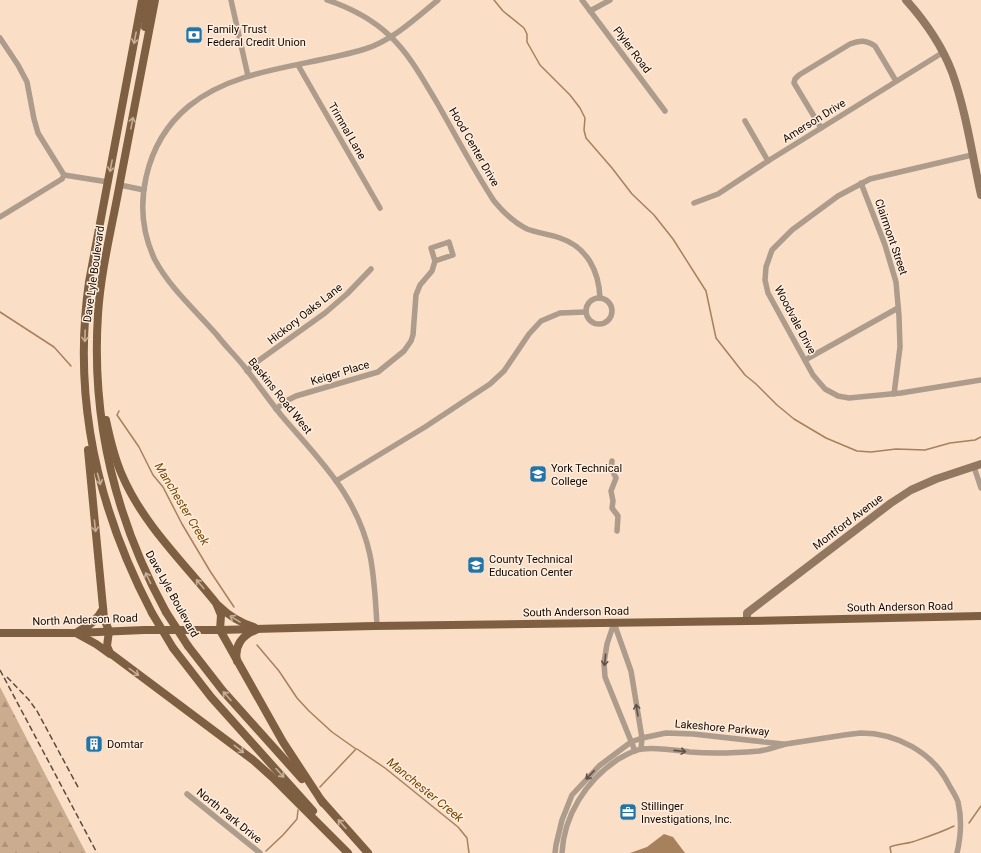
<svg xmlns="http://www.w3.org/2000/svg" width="981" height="853" viewBox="0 0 981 853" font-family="Roboto,sans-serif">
  <defs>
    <pattern id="forest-firs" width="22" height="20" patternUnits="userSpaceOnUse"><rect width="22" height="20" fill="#ccac8e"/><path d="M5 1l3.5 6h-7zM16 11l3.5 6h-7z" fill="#ae9379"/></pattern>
  </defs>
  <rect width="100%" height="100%" fill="#fadec5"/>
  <path fill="url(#forest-firs)" d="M0,687l74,143 12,23h-86z"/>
  <path fill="#a7815c" d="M664,834l9,3 12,16h-55l17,-6z"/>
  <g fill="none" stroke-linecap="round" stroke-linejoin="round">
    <g stroke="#a7815c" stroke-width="1.5">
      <path d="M494,0l9,11 21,17 3,6v8l13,23 30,30 10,13 5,10 -1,12 2,8 26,30 20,26 22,21 19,24 33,52 10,47 29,37 11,9 21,21 17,14 32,19 31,13 14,1 25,-3 29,1 25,-7 25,-3 6,-3"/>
      <path d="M0,312l54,35 17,19"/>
      <path d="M119,411l-2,4 22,32 14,28 10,12 19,37 28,47 24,36"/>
      <path d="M257,645l22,26 18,27 12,13 23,21 24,17 -36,38"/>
      <path d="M357,749l28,19 73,59 9,11 2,15"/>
      <path d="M969,823l12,-17"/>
      <path d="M266,851l17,-16 14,-16 1,-9"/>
      <path d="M891,853l-1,-6c8,-3 15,-3 22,-5 15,-5 28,-9 42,-16"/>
    </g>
    <g stroke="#ad9b8b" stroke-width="5.5">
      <path d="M231,0l17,76"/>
      <path d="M327,0c24,8 45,19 63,36 20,19 32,42 46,65 19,33 37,68 58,100 9,11 19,21 33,28 10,4 22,5 33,9 27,9 39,33 40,60"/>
      <path d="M582,0l83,111"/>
      <path d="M590,11l20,-11"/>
      <path d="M0,38l18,27 9,17 7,37 4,14 26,42"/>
      <path d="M298,65l82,143"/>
      <path d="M745,121l23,40"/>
      <path d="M821,128l-27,-45 1,-4 4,-4 51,-31c10,-4 16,-4 25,2l21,35"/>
      <path d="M972,155l-102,24 -32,17 -46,34 -20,20 -6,17 -1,13 3,13 45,82 12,14 13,7 11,2 52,-5 80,-13"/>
      <path d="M64,175l44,7"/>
      <path d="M861,183l24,62 11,37 3,34 1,31 -6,47"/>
      <path d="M120,185l24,5"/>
      <path d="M694,203l24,-9 50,-33 174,-108"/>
      <path d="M0,217l62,-38 2,-4"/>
      <circle cx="599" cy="311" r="13"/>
      <path d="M805,360l93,-52"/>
      <path d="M247,371l7,-7 71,-51 22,-19 24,-25"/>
      <path d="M276,409l10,-8 10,-5 82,-24 26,-21 7,-10 2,-6 3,-40 4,-10 12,-14 3,-10 18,-6 -4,-13 -18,6 4,13"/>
      <path d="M612,461l-1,7 5,10 -5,13 2,10 -1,7 6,8 -1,15"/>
      <path d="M974,467l7,21"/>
      <path d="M336,481l89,-54 65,-43 14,-13 25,-37 12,-13 19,-8 26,-1"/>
      <path d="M614,623l-7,21 -3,19 1,14 30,74"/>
      <path d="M614,623l17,48 11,67 -1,11"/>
      <path d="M377,626c-3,-54 -4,-88 -34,-135 -18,-28 -41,-51 -62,-76 -12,-15 -23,-31 -35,-46 -9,-12 -20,-22 -29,-34 -21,-24 -47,-47 -62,-75 -25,-52 -10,-118 34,-154 48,-39 118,-39 176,-57 28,-9 51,-31 73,-49"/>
      <path d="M187,794l73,59"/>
      <path d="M555,853l1,-8 6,-25 10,-25 27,-29 32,-24 11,-4 24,-5 27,1 90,10"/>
      <path d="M562,853c2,-38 24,-72 55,-93 7,-4 16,-10 25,-11 15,-2 32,1 48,3 23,2 46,1 69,-1 9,-1 18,-5 27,-7 13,-2 26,-4 39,-6 12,-2 24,-4 36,-5 35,0 71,19 87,50 3,6 8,13 10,19 4,17 3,34 -1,51"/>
    </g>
    <g stroke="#927860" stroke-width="8">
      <path d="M906,0c19,21 36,46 46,72 14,39 20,82 29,123"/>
      <path d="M747,621v-8l144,-110 20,-13 25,-11 45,-15"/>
    </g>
    <g stroke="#7e5f41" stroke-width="8">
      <path d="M142,0l-53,282c-17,117 9,228 63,331"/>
      <path d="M155,0c-11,59 -23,118 -34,177 -8,46 -20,91 -23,137 -7,107 17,205 68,298"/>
      <path d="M145,27l3,-27"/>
      <path d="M106,420c4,19 8,37 16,55 21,49 61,87 94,128l5,12 -1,15 63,112 40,61"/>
      <path d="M88,450l16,168 5,13 -2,15 3,7 143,107 19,17 76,76"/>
      <path d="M219,606c10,10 22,17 35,21"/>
      <path d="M79,631c11,-5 18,-11 24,-22"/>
      <path d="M0,633h75l69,-3h76l154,-4 373,-5 234,-5"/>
      <path d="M76,633l20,11 14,10"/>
      <path d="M188,646l35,45 79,88"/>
      <path d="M173,648l38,49 102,114"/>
      <path d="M237,661c-3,-15 5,-26 19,-31"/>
      <path d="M321,800l47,53"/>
    </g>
    <g stroke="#5b4c40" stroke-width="1.5" stroke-dasharray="6 3" stroke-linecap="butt">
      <path d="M0,670l97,183"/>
      <path d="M7,677l22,23 8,11 42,78"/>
    </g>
    <g stroke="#7e5f41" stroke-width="8">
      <path d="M166,612l22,34"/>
      <path d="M152,613l21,35"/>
    </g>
  </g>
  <defs><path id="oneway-shaft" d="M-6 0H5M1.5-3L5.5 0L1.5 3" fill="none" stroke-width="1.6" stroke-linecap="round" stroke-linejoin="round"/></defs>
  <g stroke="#c5ae97">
    <use href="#oneway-shaft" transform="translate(135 38) rotate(101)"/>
    <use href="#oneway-shaft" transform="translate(132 123) rotate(-79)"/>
    <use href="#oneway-shaft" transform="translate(111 166) rotate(101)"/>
    <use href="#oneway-shaft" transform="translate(85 336) rotate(92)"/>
    <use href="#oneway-shaft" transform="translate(99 479) rotate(75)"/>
    <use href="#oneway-shaft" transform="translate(95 526) rotate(84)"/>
    <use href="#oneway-shaft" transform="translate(148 578) rotate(-116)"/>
    <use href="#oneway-shaft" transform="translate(200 584) rotate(-130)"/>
    <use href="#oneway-shaft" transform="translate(235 619) rotate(-149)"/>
    <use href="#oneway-shaft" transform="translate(134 672) rotate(36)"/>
    <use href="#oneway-shaft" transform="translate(227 696) rotate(-132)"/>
    <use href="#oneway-shaft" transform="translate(239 749) rotate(38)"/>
    <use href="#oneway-shaft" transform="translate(280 773) rotate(48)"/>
    <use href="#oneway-shaft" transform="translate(342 824) rotate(-132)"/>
  </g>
  <g stroke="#605247">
    <use href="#oneway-shaft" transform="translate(605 660) rotate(96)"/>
    <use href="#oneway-shaft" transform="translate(637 710) rotate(-99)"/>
    <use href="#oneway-shaft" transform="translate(680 751) rotate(6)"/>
    <use href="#oneway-shaft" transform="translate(590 775) rotate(134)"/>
  </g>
  <defs>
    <symbol id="bank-square" viewBox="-11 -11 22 22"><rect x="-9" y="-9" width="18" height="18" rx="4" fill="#2373a5" stroke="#ffeede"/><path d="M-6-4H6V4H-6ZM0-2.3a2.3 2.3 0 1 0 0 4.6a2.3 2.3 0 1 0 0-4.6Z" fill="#fff"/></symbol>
    <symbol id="university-square" viewBox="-11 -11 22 22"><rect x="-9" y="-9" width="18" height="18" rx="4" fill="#2373a5" stroke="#ffeede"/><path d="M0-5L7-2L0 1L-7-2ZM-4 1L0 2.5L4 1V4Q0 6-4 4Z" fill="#fff"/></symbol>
    <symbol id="school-square" viewBox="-11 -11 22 22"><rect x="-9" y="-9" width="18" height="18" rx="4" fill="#2373a5" stroke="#ffeede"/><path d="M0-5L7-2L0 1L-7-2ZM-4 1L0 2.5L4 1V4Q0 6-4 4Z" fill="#fff"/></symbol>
    <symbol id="building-square" viewBox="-11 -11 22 22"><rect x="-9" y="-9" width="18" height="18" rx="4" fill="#2373a5" stroke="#ffeede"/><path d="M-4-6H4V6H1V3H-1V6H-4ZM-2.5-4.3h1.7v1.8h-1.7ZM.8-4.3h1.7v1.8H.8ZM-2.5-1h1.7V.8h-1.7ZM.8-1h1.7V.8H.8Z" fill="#fff"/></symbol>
    <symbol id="office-square" viewBox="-11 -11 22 22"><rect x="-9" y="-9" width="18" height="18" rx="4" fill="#2373a5" stroke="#ffeede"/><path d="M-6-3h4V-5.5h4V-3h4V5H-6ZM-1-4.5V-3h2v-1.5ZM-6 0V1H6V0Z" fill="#fff"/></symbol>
  </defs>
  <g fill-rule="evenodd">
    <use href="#bank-square" x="184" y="25" width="20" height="20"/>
    <use href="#university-square" x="528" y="464" width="20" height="20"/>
    <use href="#school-square" x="466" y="555" width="20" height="20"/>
    <use href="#building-square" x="84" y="734" width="20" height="20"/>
    <use href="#office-square" x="618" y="802" width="20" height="20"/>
  </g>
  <g text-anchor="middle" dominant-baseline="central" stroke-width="3" stroke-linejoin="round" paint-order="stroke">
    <g font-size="11" fill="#120903" stroke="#ffeede" text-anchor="start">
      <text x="207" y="29">Family Trust<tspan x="207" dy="13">Federal Credit Union</tspan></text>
      <text x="551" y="468">York Technical<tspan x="551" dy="13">College</tspan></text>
      <text x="489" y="559">County Technical<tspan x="489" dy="13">Education Center</tspan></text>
      <text x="107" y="744">Domtar</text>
      <text x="641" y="806">Stillinger<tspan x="641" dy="13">Investigations, Inc.</tspan></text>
    </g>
    <g font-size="11" fill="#120903" stroke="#ffeede">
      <text transform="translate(632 50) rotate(53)">Plyler Road</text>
      <text transform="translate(814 121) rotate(-32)">Amerson Drive</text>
      <text transform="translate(347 131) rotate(60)">Trimnal Lane</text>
      <text transform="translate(474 147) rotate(60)">Hood Center Drive</text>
      <text transform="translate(891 237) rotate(71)">Clairmont Street</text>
      <text transform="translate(94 274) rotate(-82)">Dave Lyle Boulevard</text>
      <text transform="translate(305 314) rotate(-38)">Hickory Oaks Lane</text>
      <text transform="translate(795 320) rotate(62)">Woodvale Drive</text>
      <text transform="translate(340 373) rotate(-17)">Keiger Place</text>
      <text transform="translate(280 396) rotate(51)">Baskins Road West</text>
      <text transform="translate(848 522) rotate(-37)">Montford Avenue</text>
      <text transform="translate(172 594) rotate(61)">Dave Lyle Boulevard</text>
      <text transform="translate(900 607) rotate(-1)">South Anderson Road</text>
      <text transform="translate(576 612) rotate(-1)">South Anderson Road</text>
      <text transform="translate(85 620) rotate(-2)">North Anderson Road</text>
      <text transform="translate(722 728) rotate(5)">Lakeshore Parkway</text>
      <text transform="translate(229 816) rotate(39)">North Park Drive</text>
    </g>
    <g font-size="12" font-style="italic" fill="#784600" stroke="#ffeede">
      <text transform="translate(182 504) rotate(59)">Manchester Creek</text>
      <text transform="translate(425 790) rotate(39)">Manchester Creek</text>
    </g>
  </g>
</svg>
